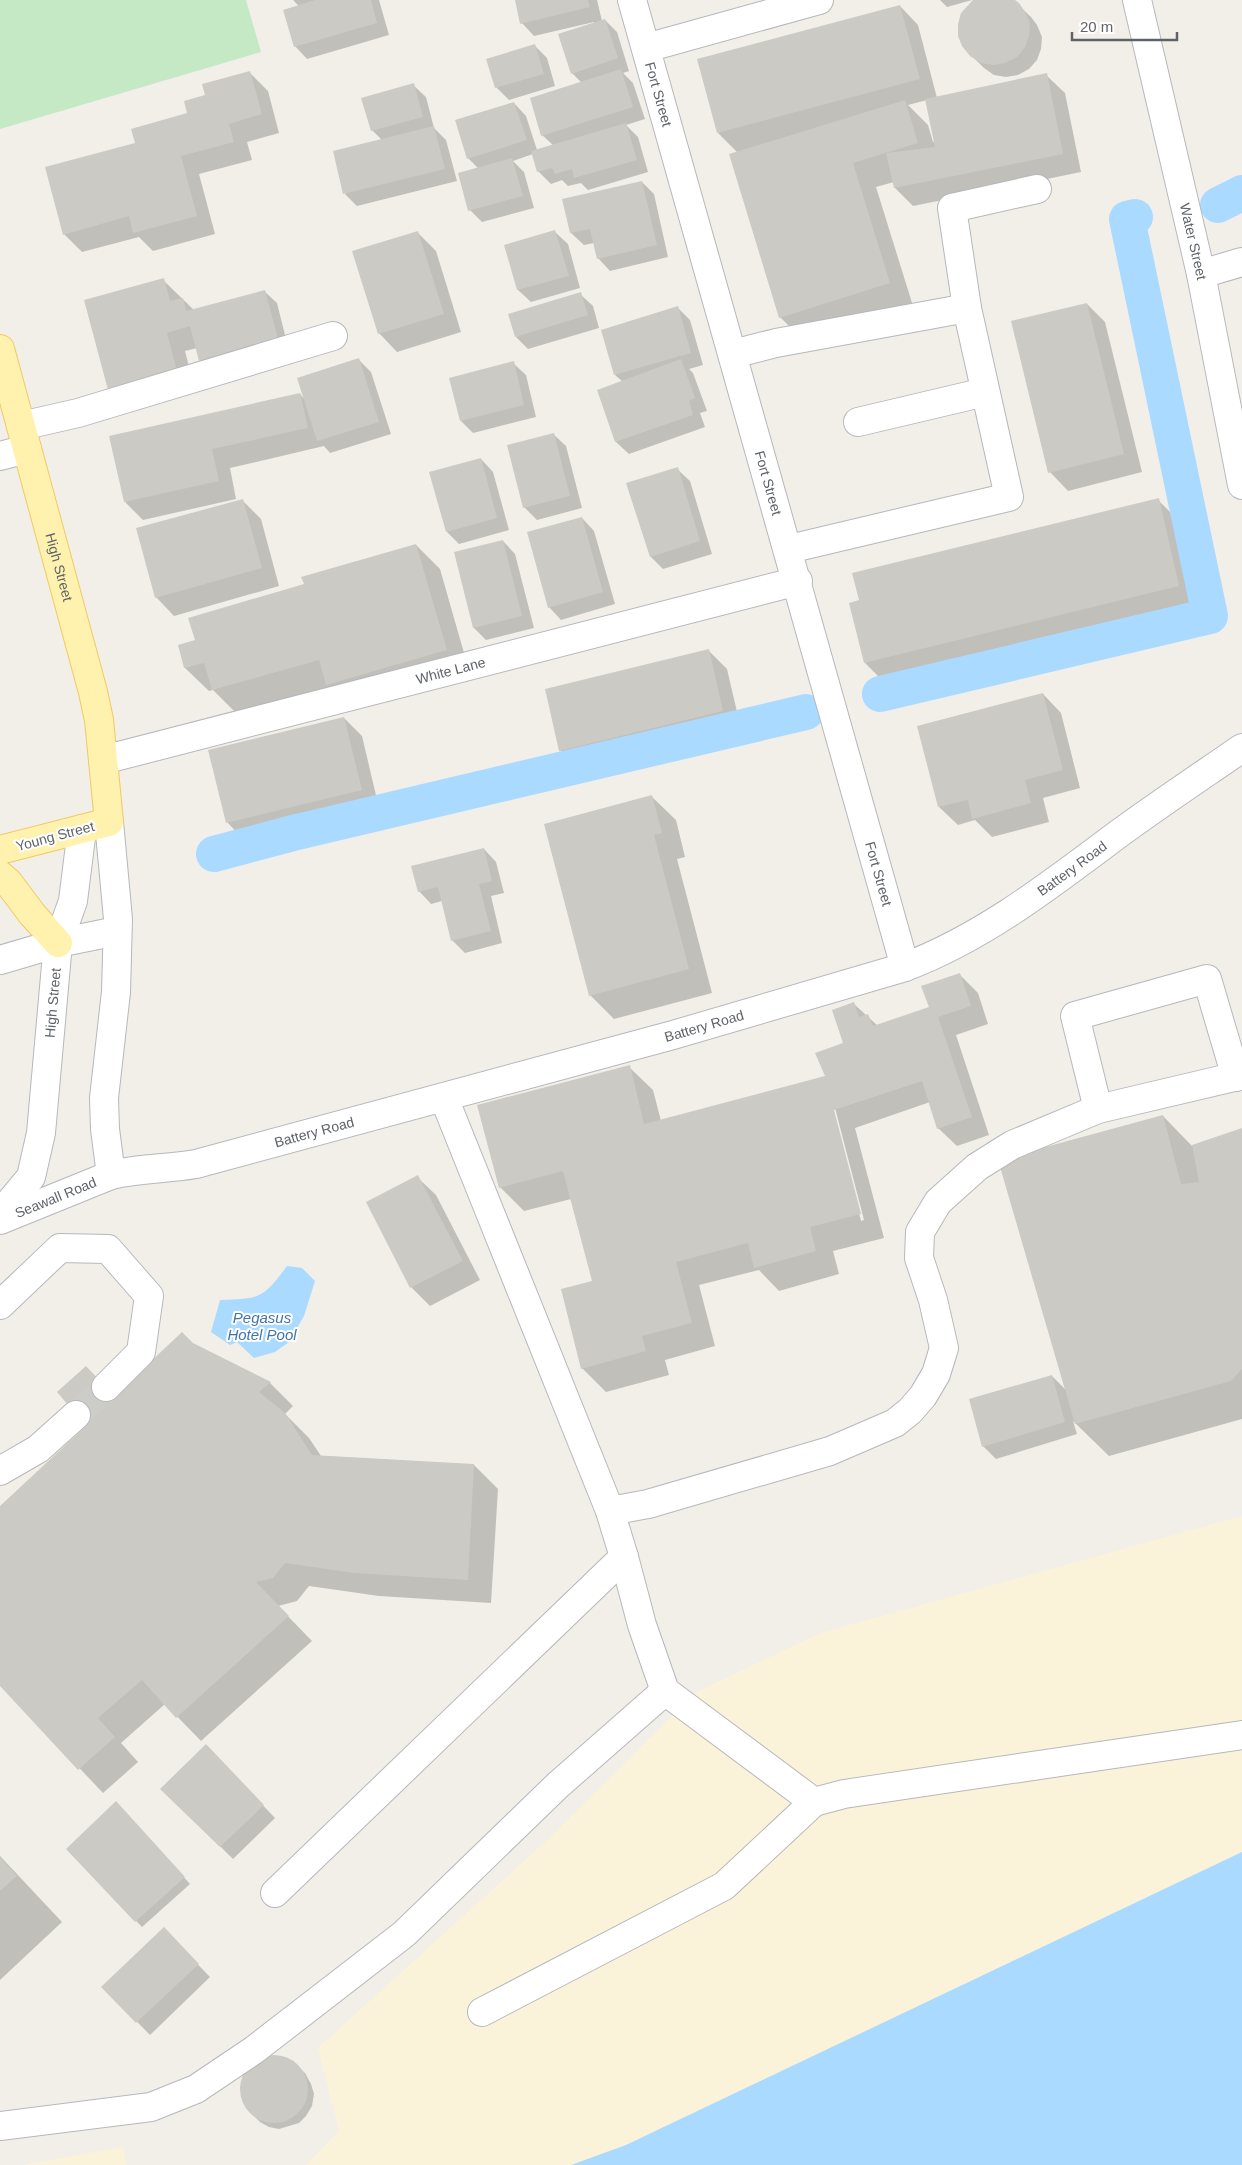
<svg xmlns="http://www.w3.org/2000/svg" width="1242" height="2165" viewBox="0 0 1242 2165" font-family="Helvetica,sans-serif">
  <rect width="100%" height="100%" fill="#f1efe8"/>
  <path fill="#c5e8c5" d="M0,0h246l15,52 -261,77z"/>
  <g fill="#fbf3d9">
    <path d="M1242,1516v336l-616,293 -55,20h-265l33,-34 -21,-83 226,-205 153,-151 124,-59z"/>
    <path d="M123,2147l3,18h-103z"/>
  </g>
  <g fill="#aadaff">
    <path d="M287,1266l15,2 13,13 -11,35 -15,26 -14,10 -21,6 -17,-16 -7,3 -19,-13 9,-32c39,-1 43,-1 67,-34z"/>
    <path d="M1242,1852v313h-671l55,-20z"/>
  </g>
  <g fill="#0003" fill-rule="evenodd">
    <path d="M293,0h86l10,35 -82,24 -12,-13 4,-40z"/>
    <path d="M516,0h81l5,21 3,-1 12,12 12,39 -6,2 10,10 12,36 -19,6 12,12 10,35 -60,18 -7,-7 -13,3 -6,-6 -11,4 -13,-13 -5,-17 -20,7 11,11 10,36 -52,14 -12,-12 9,-41 -11,-11 46,-55 12,13 11,34 16,-5 -11,-10 40,-52 -10,-10 22,-50v-1l-60,14 -12,-13z"/>
    <path d="M940,0h32l-25,7z"/>
    <path d="M975,0h38l18,17 6,8 5,12 -1,12 -4,11 -8,9 -11,6 -12,2 -12,-2 -10,-7 -13,-13z"/>
    <path d="M900,6l18,19 19,73 109,-23 19,18 16,79 -168,34 -18,-18 -1,-6 -18,5 37,119 -109,35 -24,-24 -42,-164 -20,-20zM927,100l8,41 -2,1 -5,-17 -20,-20z"/>
    <path d="M535,46l12,12 8,28 -46,14 -13,-13z"/>
    <path d="M249,72l19,19 11,42 -32,9 5,18 -53,14 16,60 -62,17 -14,-14 -57,15 -18,-18 72,-91 52,-29 19,-18z"/>
    <path d="M413,85l13,12 8,31 12,12 11,41 -100,25 -12,-12 37,-54 -10,-10z"/>
    <path d="M642,182l12,12 14,63 -58,14 -12,-13 -4,-15 -10,2 -13,-12 -7,-33z"/>
    <path d="M417,232l19,19 25,81 -64,20 -18,-19z"/>
    <path d="M555,232l13,12 12,44 -49,14 -13,-12 -12,-44z"/>
    <path d="M163,280l31,30 70,-19 13,12 12,48 -76,21 -12,-12 -4,-12 -12,3 10,39 -67,17z"/>
    <path d="M580,294l13,12 6,22 -71,21 -12,-12z"/>
    <path d="M1087,304l18,18 37,150 -74,19 -18,-19z"/>
    <path d="M678,308l12,12 13,45 -14,4 4,4 14,38 -7,2 5,14 -76,27 -13,-12 -18,-51 25,-9 -8,-7z"/>
    <path d="M359,360l12,12 20,62 -61,19 -6,-7 -94,22 6,31 -93,21 -18,-18 175,-108 5,6z"/>
    <path d="M513,363l13,12 10,42 -63,16 -12,-12z"/>
    <path d="M553,434l13,12 16,62 -45,12 -12,-12 -16,-62z"/>
    <path d="M481,459l12,13 16,58 -50,14 -12,-12z"/>
    <path d="M677,469l13,12 22,73 -49,15 -12,-12z"/>
    <path d="M1158,500l24,24 20,85 -313,78 -24,-24z"/>
    <path d="M243,501l18,18 18,67 -105,30 -18,-19z"/>
    <path d="M582,518l12,13 21,73 -54,16 -12,-13z"/>
    <path d="M503,541l12,13 19,74 -48,12 -12,-12 -18,-75z"/>
    <path d="M416,545l24,24 30,105 -119,34 -21,-21 -93,27 -24,-24 -4,1 -24,-23 12,-27 108,-56z"/>
    <path d="M708,650l19,19 14,60 -162,40 -19,-19z"/>
    <path d="M1043,694l18,19 19,75 -37,10 6,24 -57,15 -17,-17 -17,5 -19,-18z"/>
    <path d="M344,718l18,18 17,72 -134,33 -18,-19z"/>
    <path d="M652,797l24,23 9,37 -8,2 35,134 -98,26 -24,-24z"/>
    <path d="M484,849l12,13 8,31 -13,3 11,47 -37,10 -13,-13 -10,-39 -11,3 -12,-13z"/>
    <path d="M959,974l19,19 10,31 -32,11 33,100 -32,11 -19,-18 -8,-26 -75,26 29,110 -51,13 6,23 -60,17 -20,-21 -60,15 16,61 -50,14 4,15 -63,17 -24,-24 11,-86 -22,-83 -47,12 -24,-24 129,-120 24,23 8,31 166,-44 18,-33 9,-40 24,22 52,-18zM831,1104h3l30,116 -3,1z"/>
    <path d="M1163,1116l29,30 50,-17v290l-133,37 -36,-35 4,13 -81,25 -13,-13 69,-70 15,15z"/>
    <path d="M417,1177l19,18 44,85 -50,26 -18,-18 -44,-86z"/>
    <path d="M194,1346l76,37 23,23 -8,8 24,24 12,18 153,9 24,24 -7,114 -112,-7 -70,-10 -12,15 -19,5 34,35 -111,100 -36,-37 -44,39 17,19 -35,31 -103,-109v-176l88,-82 22,-35z"/>
    <path d="M218,1758l57,60 -42,41 -71,-70z"/>
    <path d="M122,1809l68,75 -48,43 -74,-78z"/>
    <path d="M0,1856l62,66 -62,58z"/>
    <path d="M176,1942l34,35 -60,58 -47,-48z"/>
    <path d="M279,2056l11,4 15,13 6,11 3,10 -2,12 -6,10 -7,7 -20,6 -10,-2 -9,-5 -14,-14 -6,-20 3,-10 5,-10 20,-11z"/>
  </g>
  <g fill="none" stroke-linecap="round" stroke-linejoin="round">
    <g stroke="#aadaff" stroke-width="36">
      <path d="M1218,205l24,-12"/>
      <path d="M880,694l330,-78 -83,-397 8,-2"/>
      <path d="M214,854l79,-21 513,-121"/>
    </g>
  </g>
  <g fill="#cccac5">
    <path d="M315,0h56l6,23 -83,24 -11,-37z"/>
    <path d="M515,0h73l2,7 -70,17z"/>
    <path d="M973,0h42l4,3 6,9 5,11 -1,13 -4,11 -8,10 -12,6 -12,2 -12,-2 -11,-7 -8,-10 -4,-10v-12l3,-11z"/>
    <path d="M900,5l20,74 -203,54 -20,-74z"/>
    <path d="M605,19l13,39 -47,16 -13,-40z"/>
    <path d="M535,44l9,30 -49,14 -9,-29z"/>
    <path d="M621,69l12,38 -92,29 -11,-38z"/>
    <path d="M250,71l12,43 -33,10 5,18 -53,14 16,60 -64,17 -4,-17 -66,19 -18,-68 90,-24 -4,-14 56,-16 -3,-12 21,-6 -3,-11z"/>
    <path d="M1047,73l16,81 -169,34 -8,-35 49,-6 -10,-48z"/>
    <path d="M414,83l9,34 -52,14 -10,-33z"/>
    <path d="M905,100l13,43 -65,20 37,120 -111,35 -50,-164z"/>
    <path d="M514,102l13,38 -60,19 -12,-39z"/>
    <path d="M626,123l11,37 -63,18 -2,-9 -17,5 -3,-6 -15,4 -6,-21z"/>
    <path d="M434,126l11,43 -102,25 -10,-43z"/>
    <path d="M512,158l11,38 -55,15 -10,-38z"/>
    <path d="M642,181l15,64 -60,14 -7,-30 -20,4 -8,-34z"/>
    <path d="M555,230l14,46 -52,14 -13,-45z"/>
    <path d="M418,231l26,83 -66,20 -26,-83z"/>
    <path d="M164,278l6,23 13,-3 3,13 79,-21 13,49 -79,22 -9,-35 -23,7 10,38 -69,19 -24,-90z"/>
    <path d="M581,292l7,23 -73,22 -7,-23z"/>
    <path d="M1087,303l37,151 -76,19 -37,-152z"/>
    <path d="M678,306l13,47 -77,22 -13,-45z"/>
    <path d="M359,358l20,64 -62,19 -20,-63z"/>
    <path d="M681,359l14,39 -6,3 4,14 -78,27 -18,-52z"/>
    <path d="M514,361l10,44 -64,16 -11,-43z"/>
    <path d="M300,393l8,35 -96,21 7,32 -95,21 -15,-66z"/>
    <path d="M554,433l16,63 -47,12 -16,-63z"/>
    <path d="M481,458l16,60 -51,14 -17,-60z"/>
    <path d="M678,467l22,74 -50,16 -24,-74z"/>
    <path d="M1159,498l20,88 -315,77 -15,-60 10,-3 -7,-27z"/>
    <path d="M243,499l19,69 -107,30 -19,-70z"/>
    <path d="M582,517l21,75 -55,16 -21,-76z"/>
    <path d="M503,540l19,76 -49,12 -19,-76z"/>
    <path d="M416,544l31,106 -121,35 -7,-25 -107,30 -8,-27 -20,5 -6,-23 17,-5 -7,-22 116,-34 -3,-7z"/>
    <path d="M709,649l14,62 -164,40 -14,-62z"/>
    <path d="M1043,693l20,77 -38,10 6,23 -59,16 -4,-19 -30,7 -21,-81z"/>
    <path d="M344,717l18,73 -136,33 -18,-73z"/>
    <path d="M652,795l10,38 -8,2 35,134 -100,27 -45,-172z"/>
    <path d="M484,848l8,33 -13,3 12,47 -40,10 -13,-54 -20,5 -7,-26z"/>
    <path d="M960,973l11,33 -33,11 34,100 -35,12 -15,-48 -88,29 27,104 -51,13 6,24 -62,17 -6,-25 -72,19 16,61 -50,13 4,15 -65,18 -20,-80 31,-8 -29,-110 -64,17 -22,-83 153,-40 14,59 181,-48 -10,-23 28,-10 -11,-33 22,-8 5,15 9,-3 5,12 56,-19 -8,-21z"/>
    <path d="M1163,1115l18,69 18,-2 -7,-37 50,-17v241l-11,12 -156,43 -77,-264z"/>
    <path d="M418,1175l45,86 -53,27 -44,-86z"/>
    <path d="M182,1332l11,11 78,39 -12,10 26,21 27,42 162,9 -6,116 -114,-7 -69,-10 -12,15 -17,4 33,34 -113,102 -34,-38 -44,38 17,19 -37,33 -78,-84v-180l86,-80 -29,-34 29,-26 28,30z"/>
    <path d="M1052,1375l13,47 -83,25 -13,-48z"/>
    <path d="M206,1744l58,61 -44,42 -60,-58z"/>
    <path d="M116,1801l69,76 -50,45 -69,-73z"/>
    <path d="M0,1857l17,19 -17,15z"/>
    <path d="M164,1927l35,37 -63,59 -35,-36z"/>
    <circle cx="274" cy="2089" r="34"/>
  </g>
  <g fill="none" stroke-linecap="round" stroke-linejoin="round">
    <path stroke="#ccccc8" stroke-width="28" stroke-dasharray="28 14" stroke-linecap="butt" d="M76,1415l30,-28"/>
    <defs>
      <g id="minor">
        <path id="s1" d="M632,0l273,967"/>
        <path id="s2" d="M1137,0l64,274 41,211"/>
        <path d="M646,48l173,-48"/>
        <path d="M1201,274l41,-12"/>
        <path d="M967,308l-15,-100 85,-19"/>
        <path d="M733,354l43,-11 191,-35 42,189 -220,52"/>
        <path d="M858,422l127,-30"/>
        <path d="M21,426l57,-13 255,-77"/>
        <path d="M0,456l27,-7"/>
        <path id="s3" d="M103,760l695,-179"/>
        <path d="M109,822l9,97 -2,73 -12,106 1,31 6,46"/>
        <path d="M0,960l58,-17 59,-12"/>
        <path d="M444,1098l166,413 14,46 18,68 23,66 149,111 30,-8 398,-59"/>
        <path d="M1098,1109l-23,-93 132,-37 29,98"/>
        <path id="s4" d="M0,1214l31,-37 10,-44 17,-190 15,-42 9,-72"/>
        <path id="s5" d="M0,1220l111,-45c28,-7 57,-6 85,-11l477,-129 232,-68c79,-30 145,-82 212,-132 41,-30 83,-58 125,-87"/>
        <path d="M0,1305l60,-57 48,1 41,47 -8,56 -35,35"/>
        <path d="M0,1471l38,-22 38,-34"/>
        <path d="M610,1511l38,-7 182,-53 65,-28 15,-12 13,-15 13,-22 8,-26 -11,-48 -14,-42 1,-26 18,-30 39,-35 35,-22 86,-36 144,-34"/>
        <path d="M275,1893l349,-336"/>
        <path d="M482,2012l242,-126 90,-84"/>
        <path d="M0,2126l151,-19 45,-18 58,-39 150,-116 154,-149 107,-94"/>
      </g>
      <g id="major">
        <path id="s6" d="M0,349l93,343 6,28 10,102 -109,28"/>
        <path d="M0,875l8,7 24,32 26,29"/>
      </g>
    </defs>
    <use href="#minor" stroke="#b5b8bc" stroke-width="30"/>
    <use href="#major" stroke="#f2c960" stroke-width="30"/>
    <use href="#minor" stroke="#fff" stroke-width="28"/>
    <use href="#major" stroke="#fff2af" stroke-width="28"/>
  </g>
  <g text-anchor="middle" dominant-baseline="central" stroke-width="4" stroke-linejoin="round" paint-order="stroke">
    <g font-size="14" fill="#5f6368" stroke="#fff">
      <text stroke="none"><textPath href="#s1" startOffset="98">Fort Street</textPath></text>
      <text stroke="none"><textPath href="#s2" startOffset="248">Water Street</textPath></text>
      <text stroke="none"><textPath href="#s1" startOffset="502">Fort Street</textPath></text>
      <text stroke="none"><textPath href="#s6" startOffset="226">High Street</textPath></text>
      <text stroke="none"><textPath href="#s3" startOffset="359">White Lane</textPath></text>
      <text transform="translate(55 836) rotate(-15)">Young Street</text>
      <text stroke="none"><textPath href="#s5" startOffset="1136">Battery Road</textPath></text>
      <text stroke="none"><textPath href="#s1" startOffset="908">Fort Street</textPath></text>
      <text stroke="none"><textPath href="#s4" startOffset="224">High Street</textPath></text>
      <text stroke="none"><textPath href="#s5" startOffset="732">Battery Road</textPath></text>
      <text stroke="none"><textPath href="#s5" startOffset="328">Battery Road</textPath></text>
      <text stroke="none"><textPath href="#s5" startOffset="60">Seawall Road</textPath></text>
    </g>
    <g font-size="15" font-style="italic" fill="#4174aa" stroke="#fff">
      <text x="262" y="1317">Pegasus<tspan x="262" dy="17">Hotel Pool</tspan></text>
    </g>
  </g>
  <path d="M1072 32v8h105v-8" fill="none" stroke="#5f6368" stroke-width="2.5"/>
  <text x="1080" y="32" font-size="15" fill="#5f6368" stroke="#ffffff" stroke-width="4" paint-order="stroke">20 m</text>
</svg>
